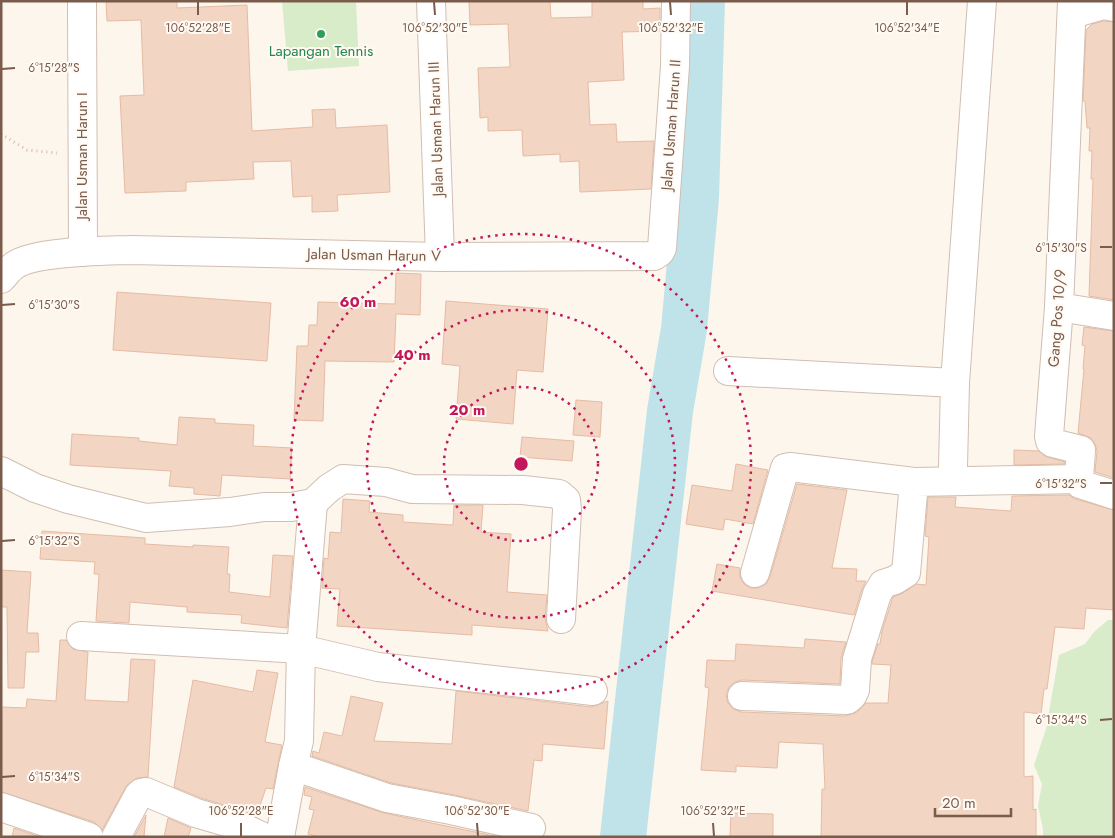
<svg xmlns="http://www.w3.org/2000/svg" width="1115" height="838" viewBox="0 0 1115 838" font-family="Jost,sans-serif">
  <rect width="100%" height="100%" fill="#fdf6ec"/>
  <g fill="#d8ecc9">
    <path d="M282,1h74l3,65 -71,5z"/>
    <path d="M1108,620h6v217h-71v-8l-5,-23 4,-22 -8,-19 12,-36 13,-74 26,-11 9,-12z"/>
  </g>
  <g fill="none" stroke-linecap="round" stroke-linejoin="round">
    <path stroke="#bfe3e8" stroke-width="46" d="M623,837l47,-426 14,-82 12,-131 6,-197"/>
  </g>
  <g fill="#f3d5c3" stroke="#e6bba3">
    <path d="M106,1h71v7l70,-3 5,126 61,-4 -1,-17 23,-1 1,19 51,-3 3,67 -53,3 1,16 -26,1v-16l-19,1 -2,-36 -38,1 1,17 -68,3v9l-61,2 -5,-97 24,-1 -3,-75 -34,1z"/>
    <path d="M469,1h81l1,17 41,-1v-16h51v8l17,-1v23l-38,1 2,48 -36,2 2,43 26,-1 1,18 37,-1 -3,48 -71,3 -1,-31 -19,1v-8l-37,2 -1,-26 -34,1v-14l-8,1 -2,-50 32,-1 -2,-43 -38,1z"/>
    <path d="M1104,21l10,1v278l-25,-4 4,-117h-2l1,-28h-3l1,-23h-3l-2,-27h-2l3,-71 6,-6z"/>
    <path d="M396,273l25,1 -1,41 -24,-1 -2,48 -69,-1 -2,60 -29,-1 3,-74h11l1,-21h8l1,-23 77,2z"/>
    <path d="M117,292l154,11 -4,58 -154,-11z"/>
    <path d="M446,301l102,8 -5,63 -26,-2 -4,54 -57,-5 4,-53 -18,-2z"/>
    <path d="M1084,327l30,4v147l-19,-6 2,-21 -2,-7 -4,-6 -13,-5 6,-64h-1l2,-23 -3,-1z"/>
    <path d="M576,400l26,2 -2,35 -27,-2z"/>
    <path d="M179,417l36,2v4l39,2 -1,21 39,2 -2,31 -68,-4 -2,21 -26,-2v-6l-25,-2 2,-15 -101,-6 2,-31 67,4v3l38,4z"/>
    <path d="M522,437l52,4 -2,20 -52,-4z"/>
    <path d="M1014,450l25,1 6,5 20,6 -1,2 -50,1z"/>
    <path d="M736,464l32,6 -15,54 -28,-5 -2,11 -37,-6 6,-39 40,6z"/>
    <path d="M797,484l50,6 -15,78 25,1 -1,12h10l-4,8 -8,26 -142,-24 5,-27 23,4v9l4,7 6,4h8l8,-4 4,-7z"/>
    <path d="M1069,495l6,4 39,11v100l-28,-2 -2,21 -29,-2 -8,62h-3l-3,25 -17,-2v65l9,-1v34l3,-1v28h-215l1,-48h3l-2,-45 -44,-2 -2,26 -41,-2v6l-35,-2 8,-82 -4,-1 2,-27 28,1 1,-17 68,4 1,-9 41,3 -5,16 -1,26 -98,-4 -7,2 -6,5 -3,8 2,8 5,6 8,3 105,4 11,-4 9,-9h22l3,-38 -19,-1v-2l6,-18h2l2,-13 11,-34 10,-4 13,-9 10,1 3,-48 -4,-1 3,-39h28l-1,10 56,4 1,-15z"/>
    <path d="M343,499l27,2 -1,11 34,3v7l50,3 1,-20h29l-2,27 30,2 -4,58 40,3 -2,23 3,13 -76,-6v10l-135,-9 3,-37 -18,-1 2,-30 4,1 2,-27 11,1z"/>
    <path d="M42,531l103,7v6l48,3v-2l36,2 -2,27h3l-1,18 41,5 3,-42 20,1 -6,72 -46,-5 1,-8 -55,-3v-5l-57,-5 -1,21 -33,-2 3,-47h-5l1,-12 -55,-3z"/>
    <path d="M1,570l30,2 -4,61h11l1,19h-13l-2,36h-16l-1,-81h-6z"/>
    <path d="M60,640h6l7,9 15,3 -3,48 43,2 3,-43 24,1 -7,117 -11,1 -10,7 -25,45 -8,-8 -93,-30v-85l25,1 1,-9 29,2z"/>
    <path d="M257,670l21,3 -13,69 17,3 -9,44 -7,-1 -10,29 -12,-6 -43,-13 -27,-11 19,-107 60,12z"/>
    <path d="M456,691l135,16 17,-6 -4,48 -61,-5 -1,17 -8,-1 -6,51 -74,-16 -63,-12 -79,-27 1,-5 6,2 5,-21 18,4 9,-40 32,7 -9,38 78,3z"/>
    <path d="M305,787l79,26 115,24h-179l-12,-3 6,-24 -5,-1 3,-12 -8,-2z"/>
    <path d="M731,813l42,1v23h-43z"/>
    <path d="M146,815l-2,22h-10z"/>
    <path d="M168,818l23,10 -3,9h-24z"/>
    <path d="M14,828l26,9h-28z"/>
  </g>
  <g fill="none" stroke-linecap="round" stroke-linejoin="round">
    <defs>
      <g id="minor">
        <path d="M82,1l1,251"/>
        <path d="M431,1l9,256"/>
        <path d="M1072,1l-13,306 -10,129 1,5 3,2 28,7 -2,29 1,5 34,11"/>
        <path d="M1072,14l31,-9 11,2"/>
        <path d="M1,279c4,-4 9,-11 14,-14 21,-14 89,-14 116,-15l309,7 214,-1 6,-4 2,-4 13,-182 1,-65"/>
        <path d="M1059,307l55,9"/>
        <path d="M728,371l227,12 -2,84"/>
        <path d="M955,383l27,-382"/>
        <path d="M1,471l34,17 33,11 78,19 84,-6 34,-5h27l22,-4 16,-15 14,-9 43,3 26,7 111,1 36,4 7,6 1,10 -6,109"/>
        <path d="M755,573l30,-105 5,-1 124,15"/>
        <path d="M81,636l220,13 77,18 215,24"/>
        <path d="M742,696l105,4 5,-4 3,-6 2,-31 20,-65 6,-10 12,-4 11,-7 8,-91 165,-3"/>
        <path d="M293,766l94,32 64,12 80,18"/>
        <path d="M1,807l88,30"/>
        <path d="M116,837l22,-41 3,-3 5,-1 50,21 44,13 23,11"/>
        <path d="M280,837l13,-71 6,-25 2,-92 12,-146"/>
      </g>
    </defs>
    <use href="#minor" stroke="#d1beb0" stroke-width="30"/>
    <path stroke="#d9b8a5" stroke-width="3" stroke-dasharray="1 4" stroke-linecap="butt" d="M1,134l26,16 30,3"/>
    <use href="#minor" stroke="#fff" stroke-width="28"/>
  </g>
  <path fill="none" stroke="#7a5c4d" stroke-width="2" d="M198,2v13M434,2l1,13M670,2l1,13M907,2v13M2,69l13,-1M1100,247h12M2,305l13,-1M1100,483h12M2,541l13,-1M1100,720l12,-1M2,777l13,-1M241,823v13M477,823l1,13M713,823l1,13"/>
  <g fill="none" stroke="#c2185b" stroke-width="2.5" stroke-dasharray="2.5 5">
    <circle cx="521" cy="464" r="77"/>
    <circle cx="521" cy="464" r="154"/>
    <circle cx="521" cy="464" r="230"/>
  </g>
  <circle fill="#2e9e5b" stroke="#fffaf3" stroke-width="2" cx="321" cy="34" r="5"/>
  <g text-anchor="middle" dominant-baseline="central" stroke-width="4" stroke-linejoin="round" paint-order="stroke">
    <g font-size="15" fill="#27864d" stroke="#fffaf3">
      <text x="321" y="51">Lapangan Tennis</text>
    </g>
    <g font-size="15" fill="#7a5c4d" stroke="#fffaf3">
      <text transform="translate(671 125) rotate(-86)">Jalan Usman Harun II</text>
      <text transform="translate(436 129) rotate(-92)">Jalan Usman Harun III</text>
      <text transform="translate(82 156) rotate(-90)">Jalan Usman Harun I</text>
      <text transform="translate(374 255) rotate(1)">Jalan Usman Harun V</text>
      <text transform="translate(1057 318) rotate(-86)">Gang Pos 10/9</text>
    </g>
  </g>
  <g font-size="12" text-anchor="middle" fill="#7a5c4d" stroke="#fffaf3" stroke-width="4" stroke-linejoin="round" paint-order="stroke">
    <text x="198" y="32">106°52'28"E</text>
    <text x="435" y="32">106°52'30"E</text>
    <text x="671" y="32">106°52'32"E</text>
    <text x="907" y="32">106°52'34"E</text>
    <text x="54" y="72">6°15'28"S</text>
    <text x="1061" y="252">6°15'30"S</text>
    <text x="54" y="309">6°15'30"S</text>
    <text x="1061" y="488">6°15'32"S</text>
    <text x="54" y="545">6°15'32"S</text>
    <text x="1061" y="724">6°15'34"S</text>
    <text x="54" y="781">6°15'34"S</text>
    <text x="241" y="815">106°52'28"E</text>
    <text x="477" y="815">106°52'30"E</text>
    <text x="713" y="815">106°52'32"E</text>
  </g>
  <circle cx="521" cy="464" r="8" fill="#c2185b" stroke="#fffaf3" stroke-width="2.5"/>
  <g font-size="15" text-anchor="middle" font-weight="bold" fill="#c2185b" stroke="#fffaf3" stroke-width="4" stroke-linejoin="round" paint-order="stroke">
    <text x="358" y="307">60 m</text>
    <text x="412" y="360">40 m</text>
    <text x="467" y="415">20 m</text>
  </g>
  <rect width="1115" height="838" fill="none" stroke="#7a5c4d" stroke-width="5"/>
  <path d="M935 808v8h76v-8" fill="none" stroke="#7a5c4d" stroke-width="2.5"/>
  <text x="942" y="808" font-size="15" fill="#7a5c4d" stroke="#fffaf3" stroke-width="4" paint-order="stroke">20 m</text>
</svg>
